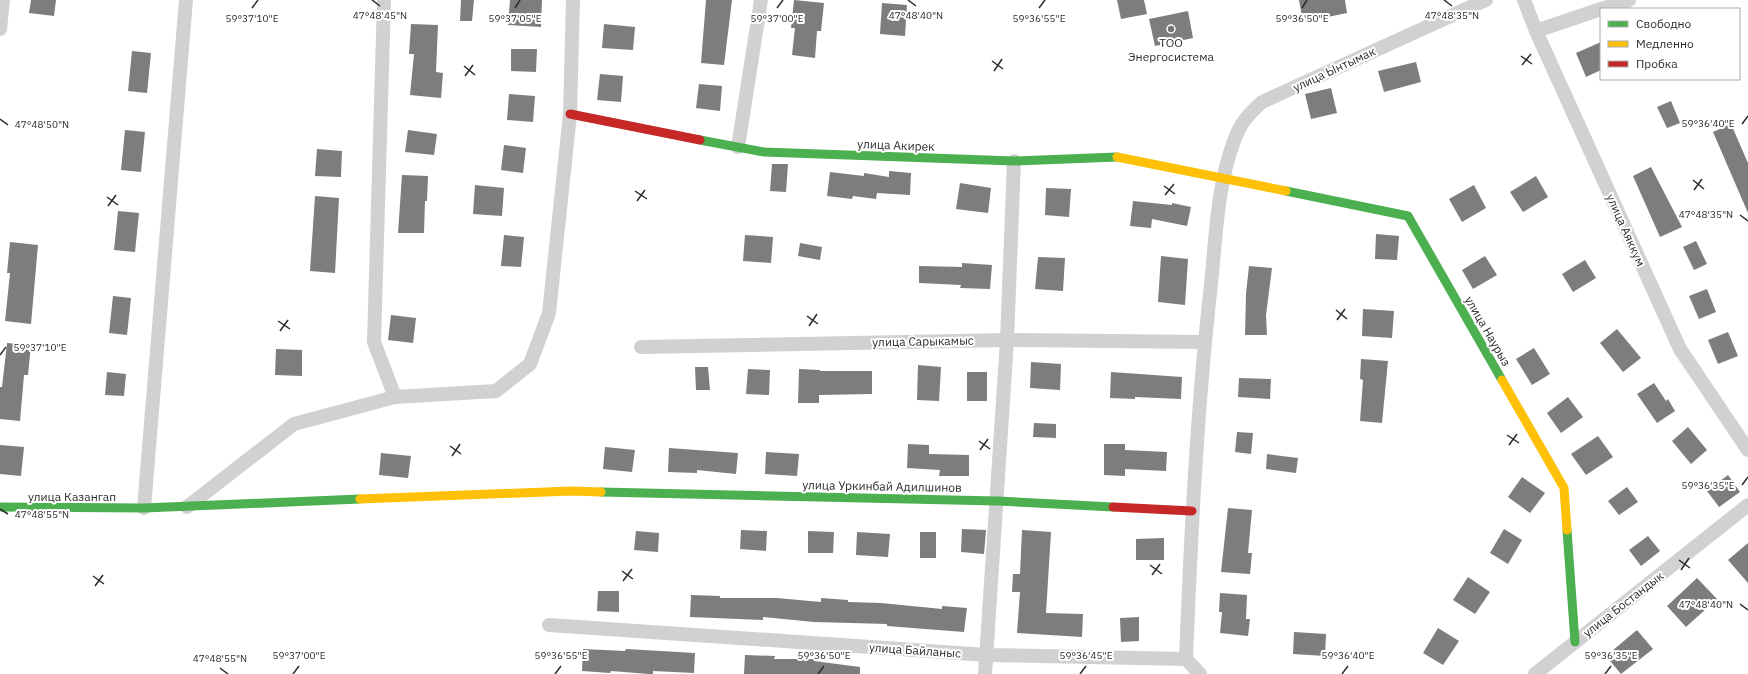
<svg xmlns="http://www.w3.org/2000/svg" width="1748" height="674" viewBox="0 0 1748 674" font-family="'IBM Plex Sans',sans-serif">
  <rect width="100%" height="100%" fill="#fff"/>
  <g fill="#7d7d7d">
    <path d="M31,0h25l-2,16 -25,-3z"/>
    <path d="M461,0h13l-2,21h-12z"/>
    <path d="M510,0h32l-1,27 -33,-2z"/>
    <path d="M706,0h26l-8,65 -23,-2z"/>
    <path d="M794,0l30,3 -3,28h-4l-2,27 -23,-3 3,-27h-4z"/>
    <path d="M1117,0h27l3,14 -26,5z"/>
    <path d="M1299,0h46l2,13 -44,9z"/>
    <path d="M882,3l25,2 -2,31 -25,-2z"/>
    <path d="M1188,11l5,27 -38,8 -6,-27z"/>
    <path d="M411,24l27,1 -2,47 7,1 -2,25 -31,-3 4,-41h-5z"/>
    <path d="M604,24l31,3 -2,23 -31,-2z"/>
    <path d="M1601,42v28l-15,7 -10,-24z"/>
    <path d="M511,49h26l-1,23 -25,-1z"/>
    <path d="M132,51l19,2 -4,40 -19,-2z"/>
    <path d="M1416,62l5,20 -37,10 -6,-21z"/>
    <path d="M600,74l23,2 -2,26 -24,-2z"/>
    <path d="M699,84l23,2 -2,25 -24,-3z"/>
    <path d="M1331,88l6,25 -26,6 -6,-25z"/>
    <path d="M509,94l26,2 -2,26 -26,-2z"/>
    <path d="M1671,101l9,22 -13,5 -10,-21z"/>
    <path d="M1731,124l17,39v50l-35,-81z"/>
    <path d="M125,130l20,2 -4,40 -20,-2z"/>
    <path d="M408,130l29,4 -3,21 -29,-3z"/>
    <path d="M504,145l22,3 -3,25 -22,-3z"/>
    <path d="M317,149l25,2 -1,26 -26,-1z"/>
    <path d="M772,164h16l-2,28 -16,-1z"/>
    <path d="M1651,167l31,60 -22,10 -27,-61z"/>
    <path d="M889,171l22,2 -1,22 -33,-2 -1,6 -23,-3 -1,3 -25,-3 3,-24 34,4v-3l25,4z"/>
    <path d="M402,175l26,1 -1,25h-2l-1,32h-26z"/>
    <path d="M1536,176l12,21 -25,15 -13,-20z"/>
    <path d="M960,183l31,5 -3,25 -32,-4z"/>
    <path d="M475,185l29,3 -2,28 -29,-2z"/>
    <path d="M1474,185l12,23 -24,14 -13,-23z"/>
    <path d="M1046,188l25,1 -2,28 -24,-2z"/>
    <path d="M315,196l24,2 -4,75 -25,-2z"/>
    <path d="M1133,201l39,4v-2l19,4 -4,19 -35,-7 -1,9 -21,-2z"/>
    <path d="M118,211l21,2 -4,39 -21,-2z"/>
    <path d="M1376,234l23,2 -2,24 -22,-1z"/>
    <path d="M504,235l20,2 -3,30 -20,-1z"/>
    <path d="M745,235l28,2 -2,26 -28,-2z"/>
    <path d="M1696,241l11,23 -13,6 -11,-23z"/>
    <path d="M10,242l28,3 -7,79 -26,-3 5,-48h-3z"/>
    <path d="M800,243l22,4 -2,13 -22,-4z"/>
    <path d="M1161,256l27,3 -3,46 -27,-3z"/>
    <path d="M1485,256l12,19 -24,14 -11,-19z"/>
    <path d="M1038,257l27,1 -2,33 -28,-2z"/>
    <path d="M1585,260l11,18 -23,14 -11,-18z"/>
    <path d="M962,263l30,2 -2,24 -30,-1 1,-3 -42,-2v-17l43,1z"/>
    <path d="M1249,266l23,2 -6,47 1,20h-22l1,-41z"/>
    <path d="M1707,289l9,23 -17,7 -10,-23z"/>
    <path d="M113,296l18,2 -4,37 -18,-2z"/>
    <path d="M1363,309l31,2 -2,27 -30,-2z"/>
    <path d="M391,315l25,3 -3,25 -25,-3z"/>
    <path d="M1617,329l24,29 -18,14 -23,-29z"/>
    <path d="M1728,332l10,24 -20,8 -10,-24z"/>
    <path d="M7,343l24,2 -3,30h-4l-4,46 -20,-2v-32h2z"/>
    <path d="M1534,348l16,26 -18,11 -16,-26z"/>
    <path d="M276,349l26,1v26l-27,-1z"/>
    <path d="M1361,359l27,2 -6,62 -22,-2 3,-41 -3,-1z"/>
    <path d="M1031,362l30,2 -1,26 -30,-2z"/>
    <path d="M918,365l23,2 -2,34 -22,-1z"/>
    <path d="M695,367h13l2,23h-14z"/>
    <path d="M748,369l22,1 -1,25 -23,-1z"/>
    <path d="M799,369l21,1v1h52v23l-53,1v8h-21z"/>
    <path d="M107,372l19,2 -2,22 -19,-1z"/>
    <rect x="967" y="372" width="20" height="29"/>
    <path d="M1111,372l71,5 -1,22 -46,-2v2l-25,-1z"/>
    <path d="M1239,378l32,1 -1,20 -32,-2z"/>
    <path d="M1654,383l12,18 2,-2 7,12 -18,12 -20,-29z"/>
    <path d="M1568,397l15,20 -22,16 -14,-20z"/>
    <path d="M1034,423l22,1v14l-23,-1z"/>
    <path d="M1688,427l19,23 -16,14 -19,-23z"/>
    <path d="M1237,432l16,1 -2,21 -16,-2z"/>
    <path d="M1598,436l15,21 -27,18 -15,-21z"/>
    <path d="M908,444l21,1v9l40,1v21h-30l1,-6 -33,-2z"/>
    <path d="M1104,444h21v6l42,2 -1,19 -41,-2v7l-21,-1z"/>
    <path d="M0,445l24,2 -3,29 -21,-2z"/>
    <path d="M605,447l30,3 -3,22 -29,-3z"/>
    <path d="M669,448l69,5 -2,21 -39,-4v3l-29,-1z"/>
    <path d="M766,452l33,2 -2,22 -32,-2z"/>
    <path d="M381,453l30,3 -3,22 -29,-3z"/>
    <path d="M1267,454l31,4 -2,15 -30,-4z"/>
    <path d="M1728,475l12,17 -21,15 -12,-16z"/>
    <path d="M1522,477l23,16 -15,20 -22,-16z"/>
    <path d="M1627,487l11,15 -19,13 -11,-14z"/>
    <path d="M1228,508l24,2 -4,43h4l-2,21 -29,-2z"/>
    <path d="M962,529l24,1 -2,24 -23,-2z"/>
    <path d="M1504,529l18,11 -14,24 -18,-11z"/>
    <path d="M741,530l26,1 -1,20 -26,-2z"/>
    <path d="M1022,530l29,2 -5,81 37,1 -1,23 -65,-4 3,-41h-8l1,-18h7z"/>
    <path d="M636,531l23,2 -1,19 -24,-2z"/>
    <path d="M808,531l26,1 -1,21h-25z"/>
    <path d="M857,532l33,2 -2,23 -32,-2z"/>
    <rect x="920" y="532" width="16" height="26"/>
    <path d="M1648,536l12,15 -19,15 -12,-16z"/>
    <path d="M1164,538v22h-28v-21z"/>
    <path d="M1748,543v40l-20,-23z"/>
    <path d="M1468,577l22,15 -15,22 -22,-14z"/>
    <path d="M1697,578l20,21 -31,28 -19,-21z"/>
    <path d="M598,591h21v21l-22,-1z"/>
    <path d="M1220,593l27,2 -1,24h4l-2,17 -28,-3 2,-21h-3z"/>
    <path d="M691,595l29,1v2h57l44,4v-4l27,2v2l33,1 61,6v-3l25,2 -3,24 -77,-6v-2l-73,-2 -51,-5v3l-73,-3z"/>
    <path d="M1139,617v24l-18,1 -1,-24z"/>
    <path d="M1438,628l21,13 -16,24 -20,-12z"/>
    <path d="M1637,630l16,19 -32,25 -15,-18z"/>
    <path d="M1294,632l32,2 -1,22 -32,-2z"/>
    <path d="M583,649l42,2 1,-2 69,4 -1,20 -41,-2v3h-4l-38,-3 -1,2 -28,-2z"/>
    <path d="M745,655l30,1 -1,3h40v2l46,6v7h-116z"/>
  </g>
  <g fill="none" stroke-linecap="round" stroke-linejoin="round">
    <g stroke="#d1d1d1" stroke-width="14">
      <path d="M384,0l-10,342 21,55"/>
      <path d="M1524,0l12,31 144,318 68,101"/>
      <path d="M1602,9l27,-9"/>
      <path d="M0,29l3,-29"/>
      <path d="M1536,31l65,-22"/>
      <path d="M738,147l23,-147"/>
      <path d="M641,347l366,-7 198,2"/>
      <path d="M187,507l107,-83 101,-27 101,-6 34,-27 19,-51 21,-199 3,-114"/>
      <path d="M144,508l42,-508"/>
      <path d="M549,625l438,30 199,4"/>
      <path d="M1186,659c5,-126 11,-250 25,-375 5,-47 6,-98 23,-143 7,-19 13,-25 28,-39l224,-102"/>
      <path d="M1186,659l14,15"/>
      <path d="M985,674l22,-334 7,-179"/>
      <path d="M1535,674l213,-169"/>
    </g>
    <g stroke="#4caf50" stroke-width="9">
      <path d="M700,140l64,12 250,9 103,-4"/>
      <path d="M1286,191l122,25 94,164"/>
      <path d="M601,492l396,9 116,6"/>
      <path d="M0,507l144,1 216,-9"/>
      <path d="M1567,530l8,112"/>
    </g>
    <g stroke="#ffc107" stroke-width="9">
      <path d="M1117,157l169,34"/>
      <path d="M1502,380l62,108 3,42"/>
      <path d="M360,499l211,-8 30,1"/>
    </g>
    <g stroke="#c62828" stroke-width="9">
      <path d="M570,114l130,26"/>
      <path d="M1113,507l79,4"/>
    </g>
  </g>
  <path fill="none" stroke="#2c2c2c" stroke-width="1.5" d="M372,0l8,6M908,0l8,6M1444,0l8,6M252,8l6,-8M515,8l5,-8M777,8l6,-8M1039,8l6,-8M1302,8l5,-8M1521,56l11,8M992,61l11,8M1522,65l9,-11M464,66l11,9M994,71l8,-12M465,76l8,-11M0,119l8,6M1742,124l6,-8M1693,180l11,9M1164,186l11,8M1694,190l8,-11M635,191l12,8M1165,195l9,-11M107,197l11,8M637,201l8,-11M108,206l8,-11M1740,215l8,6M1336,310l11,9M807,316l11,8M1337,320l8,-11M278,321l12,8M809,326l8,-12M280,331l8,-11M0,355l6,-8M1507,435l12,8M979,441l11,8M1509,445l8,-11M450,446l11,8M980,450l8,-11M452,456l8,-12M1742,485l6,-8M0,509l8,5M1679,560l11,8M1150,565l12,9M1681,570l8,-12M622,571l11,8M1152,575l8,-11M93,576l11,8M623,581l9,-12M95,586l8,-11M1740,604l8,6M220,668l8,6M293,674l6,-8M555,674l6,-8M818,674l6,-8M1080,674l6,-8M1342,674l6,-8M1605,674l6,-8"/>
  <circle fill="#767676" stroke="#fff" stroke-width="1.5" cx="1171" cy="29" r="4"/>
  <g text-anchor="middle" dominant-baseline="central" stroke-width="4" stroke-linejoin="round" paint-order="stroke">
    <g font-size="12" fill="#2c2c2c" stroke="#fff">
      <text x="1171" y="42">ТОО<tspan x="1171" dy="14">Энергосистема</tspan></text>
    </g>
    <g font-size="12" fill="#2c2c2c" stroke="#fff">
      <text transform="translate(1334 69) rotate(-25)">улица Ынтымак</text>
      <text transform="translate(896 145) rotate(2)">улица Акирек</text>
      <text transform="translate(1626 230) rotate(66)">улица Аяккум</text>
      <text transform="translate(1488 331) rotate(60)">улица Наурыз</text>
      <text transform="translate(923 341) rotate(-1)">улица Сарыкамыс</text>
      <text transform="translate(882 486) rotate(1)">улица Уркинбай Адилшинов</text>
      <text x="72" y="496">улица Казангап</text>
      <text transform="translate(1623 604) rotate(-38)">улица Бостандык</text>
      <text transform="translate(915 650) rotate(4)">улица Байланыс</text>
    </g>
  </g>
  <g font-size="10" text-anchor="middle" fill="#2c2c2c" stroke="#fff" stroke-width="4" stroke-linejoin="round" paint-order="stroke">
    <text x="380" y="19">47°48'45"N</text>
    <text x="916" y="19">47°48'40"N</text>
    <text x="1452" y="19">47°48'35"N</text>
    <text x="777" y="22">59°37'00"E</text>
    <text x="1039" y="22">59°36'55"E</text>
    <text x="1302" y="22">59°36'50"E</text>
    <text x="252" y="22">59°37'10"E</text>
    <text x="515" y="22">59°37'05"E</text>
    <text x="1708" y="127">59°36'40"E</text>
    <text x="42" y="128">47°48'50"N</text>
    <text x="1706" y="218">47°48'35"N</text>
    <text x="40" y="351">59°37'10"E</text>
    <text x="1708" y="489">59°36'35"E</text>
    <text x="42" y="518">47°48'55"N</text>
    <text x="1706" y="608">47°48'40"N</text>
    <text x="299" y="659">59°37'00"E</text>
    <text x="561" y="659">59°36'55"E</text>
    <text x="824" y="659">59°36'50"E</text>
    <text x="1086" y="659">59°36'45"E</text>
    <text x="1348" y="659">59°36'40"E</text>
    <text x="1611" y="659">59°36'35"E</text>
    <text x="220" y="662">47°48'55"N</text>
  </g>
  <rect x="1600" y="8" width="140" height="72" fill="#ffffff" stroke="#ababab"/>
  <rect x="1608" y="21" width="20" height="6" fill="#4caf50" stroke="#ababab"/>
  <text x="1636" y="28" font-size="12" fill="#2c2c2c">Свободно</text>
  <rect x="1608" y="41" width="20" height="6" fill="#ffc107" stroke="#ababab"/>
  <text x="1636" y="48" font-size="12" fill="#2c2c2c">Медленно</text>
  <rect x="1608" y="61" width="20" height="6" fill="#c62828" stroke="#ababab"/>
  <text x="1636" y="68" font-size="12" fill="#2c2c2c">Пробка</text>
</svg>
